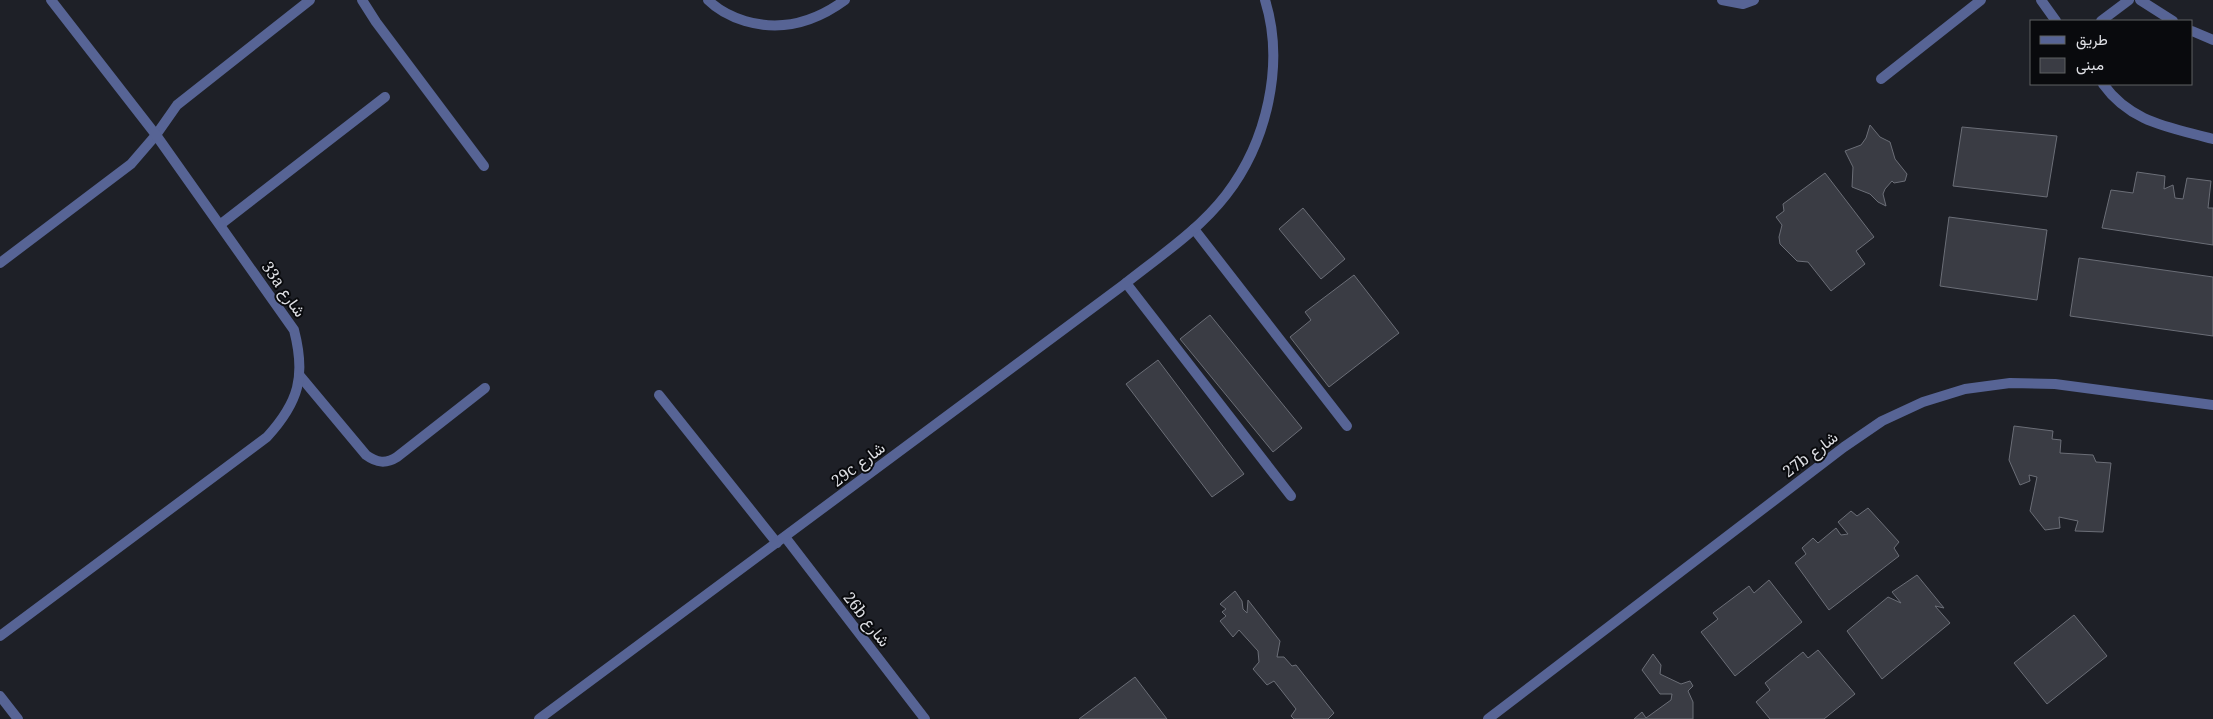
<svg xmlns="http://www.w3.org/2000/svg" width="2213" height="719" viewBox="0 0 2213 719" font-family="'Noto Serif',Vazirmatn,serif">
  <rect width="100%" height="100%" fill="#1e2027"/>
  <g fill="#3a3c44" stroke="#6b6e77">
    <path d="M1870,125l10,12 10,5 5,17 12,15 -2,7 -11,2 -2,-2 -7,8 -2,5 3,12 -8,-4 -8,-8 -18,-7 1,-20 -8,-16 16,-6 5,-7z"/>
    <path d="M1962,127l95,9 -10,61 -94,-11z"/>
    <path d="M2137,172l28,4 -1,13 9,-4 2,13 8,1 4,-21 24,3 -3,27h5v37l-111,-17 9,-38 22,3z"/>
    <path d="M1825,173l49,64 -18,14 9,13 -34,27 -23,-29 -11,-1 -17,-17 -1,-7 3,-12 -6,-8 8,-6 -1,-7z"/>
    <path d="M1303,208l42,51 -24,20 -42,-50z"/>
    <path d="M1949,217l98,13 -10,70 -97,-14z"/>
    <path d="M2079,258l134,19v59l-143,-20z"/>
    <path d="M1354,275l45,58 -70,54 -39,-50 21,-17 -6,-8z"/>
    <path d="M1210,315l92,113 -29,24 -93,-113z"/>
    <path d="M1158,360l86,114 -32,23 -86,-113z"/>
    <path d="M2014,426l39,5 -1,8 9,1 -1,13 33,2 3,7 15,1 -8,69 -28,-1 3,-10 -19,-4 1,11 -15,2 -15,-19 7,-34 -8,-2 1,6 -10,4 -11,-25z"/>
    <path d="M1868,508l31,34 -5,6 5,8 -70,54 -34,-47 11,-9 -4,-6 11,-10 5,5 18,-15 5,7 7,-1 -10,-12 13,-11 6,5z"/>
    <path d="M1917,575l27,33 -9,-2 15,17 -68,56 -35,-48 41,-34 13,6 -9,-11z"/>
    <path d="M1769,580l33,42 -67,54 -34,-44 17,-13 -5,-6 36,-27 5,7z"/>
    <path d="M1235,591l7,10 1,8 4,4 1,-13 32,41 -3,16h7l8,9 4,-1 38,48 -6,6h-34l-3,-3 5,-7 -22,-28 -7,4 -14,-16 6,-7 -1,-11 -19,-21 -6,7 -13,-16 6,-5 -4,-4 4,-3 -6,-5z"/>
    <path d="M2074,615l33,41 -60,48 -33,-41z"/>
    <path d="M1818,650l37,44 -31,25h-54l-14,-17 14,-12 -5,-7 38,-31 5,6z"/>
    <path d="M1653,654l8,11 -1,9 21,10 9,-3 3,5 -5,5 5,11v17h-59l8,-7 4,6 25,-18 1,-6h-12l-18,-24z"/>
    <path d="M1135,677l32,42h-88z"/>
  </g>
  <g fill="none" stroke-linecap="round" stroke-linejoin="round">
    <g stroke="#576495" stroke-width="10">
      <path d="M362,0l14,22 108,144"/>
      <path d="M1722,0l21,4 11,-4"/>
      <path d="M2041,0l15,21"/>
      <path d="M2140,0l33,21"/>
      <path d="M2101,21l28,-21"/>
      <path d="M2192,31l21,9"/>
      <path d="M1881,79l100,-79"/>
      <path d="M2103,84c28,39 67,43 110,55"/>
      <path d="M221,224l164,-127"/>
      <path d="M1194,229l153,197"/>
      <path d="M0,263l131,-99 25,-29 21,-30 133,-105"/>
      <path d="M1126,283l165,213"/>
      <path d="M300,376l66,79c11,8 20,9 31,2l88,-69"/>
      <path d="M659,395l118,148"/>
    </g>
    <g stroke="#576495" stroke-width="10">
      <path d="M708,0c10,10 24,17 37,21 37,11 70,1 100,-21"/>
      <path d="M785,537l140,182"/>
      <path d="M0,636l267,-199c32,-35 39,-61 27,-107l-138,-195 -105,-135"/>
      <path d="M0,696l18,23"/>
      <path d="M539,719l587,-436c34,-27 73,-53 100,-88 41,-53 59,-131 39,-195"/>
      <path d="M1488,719l356,-272 38,-26 41,-19 42,-13 45,-6 45,1 158,21"/>
    </g>
  </g>
  <g text-anchor="middle" dominant-baseline="central" stroke-width="4" stroke-linejoin="round" paint-order="stroke">
    <g font-size="16" fill="#dfe0e5" stroke="#090a0d">
      <text transform="translate(284 289) rotate(55)">33a شارع</text>
      <text transform="translate(1810 454) rotate(-37)">27b شارع</text>
      <text transform="translate(858 464) rotate(-37)">29c شارع</text>
      <text transform="translate(867 619) rotate(52)">26b شارع</text>
    </g>
  </g>
  <rect x="2030" y="20" width="162" height="65" fill="#090a0d" stroke="#5f6063"/>
  <rect x="2040" y="36" width="25" height="8" fill="#576495" stroke="#5f6063"/>
  <text x="2076" y="45" font-size="15" fill="#dfe0e5">طريق</text>
  <rect x="2040" y="58" width="25" height="15" fill="#3a3c44" stroke="#5f6063"/>
  <text x="2076" y="70" font-size="15" fill="#dfe0e5">مبنى</text>
</svg>
